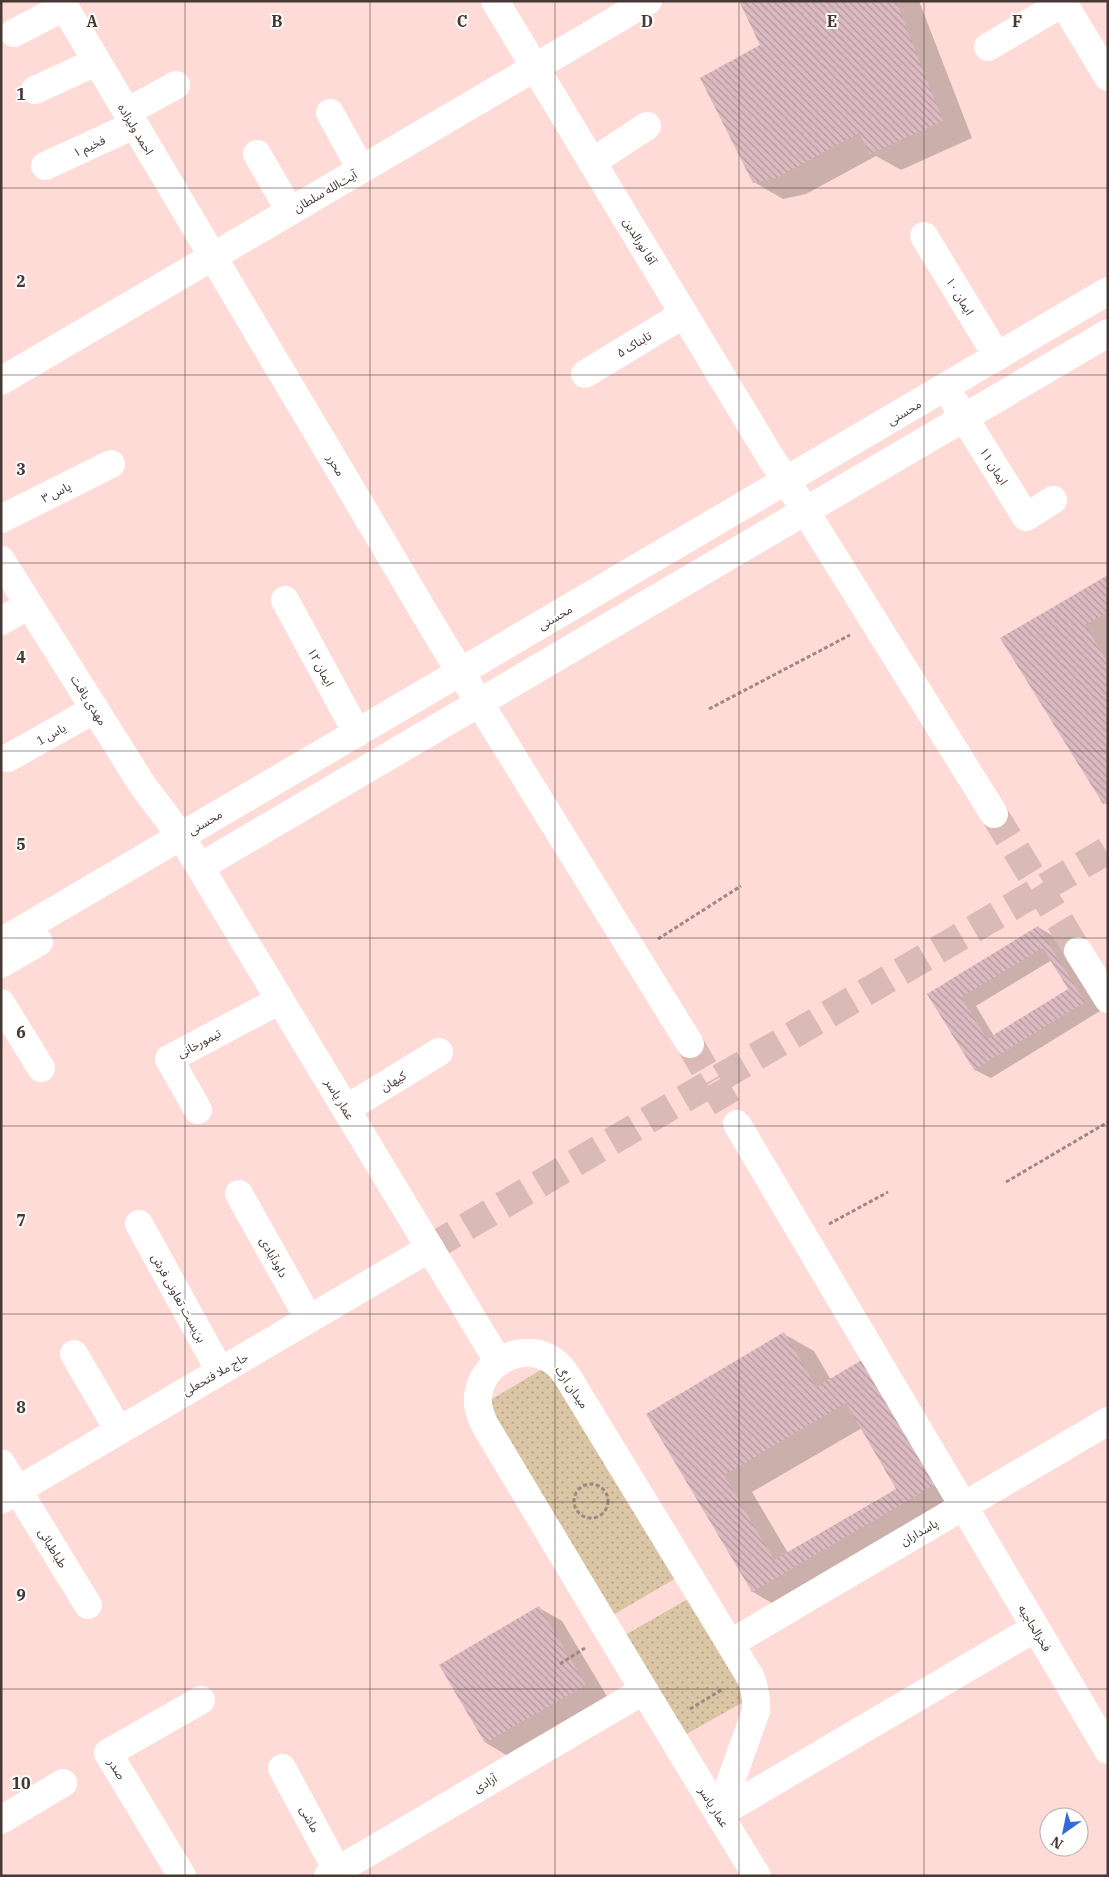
<svg xmlns="http://www.w3.org/2000/svg" width="1109" height="1877" viewBox="0 0 1109 1877" font-family="'IBM Plex Serif','Noto Sans Arabic',serif">
  <defs>
    <pattern id="grass-dots" width="8" height="8" patternUnits="userSpaceOnUse" patternTransform="scale(1.25)"><rect width="8" height="8" fill="#dac5a5"/><path d="M2 2h.1M6 6h.1" fill="none" stroke="#b3a187" stroke-width="1.8" stroke-linecap="round"/></pattern>
    <pattern id="building-back-hatch" width="6" height="6" patternUnits="userSpaceOnUse" patternTransform="scale(1.25)"><rect width="6" height="6" fill="#dcbac2"/><path d="M-1 5l2 2M0 0l6 6M5-1l2 2" fill="none" stroke="#b4989e"/></pattern>
  </defs>
  <rect width="100%" height="100%" fill="#fedbd6"/>
  <g fill="url(#grass-dots)">
    <path d="M549,1365l127,213 -63,37 -126,-213z"/>
    <path d="M688,1599l59,101 -64,36 -58,-101z"/>
  </g>
  <g fill="#0003" fill-rule="evenodd">
    <path d="M740,1h179l53,137 -71,32 -25,-14 -70,38 -23,5 -29,-17 7,-136z"/>
    <path d="M1108,576v229l-4,-2 -102,-165z"/>
    <path d="M1038,927l15,9 47,75 -109,67 -16,-8 -46,-76zM1052,960l18,29 -76,47 -18,-30z"/>
    <path d="M784,1334l30,17 17,29 138,118 -187,111 -29,-17 -106,-177zM862,1428l36,61 -110,64 -36,-61z"/>
    <path d="M539,1608l23,13 46,77 -100,58 -22,-13z"/>
  </g>
  <g fill="url(#building-back-hatch)" fill-rule="evenodd">
    <path d="M739,1h157l47,120 -73,33 -11,-21 -83,45 -23,5 -53,-105 60,-33z"/>
    <path d="M1108,575v37l-23,13 23,37v139l-5,3 -103,-166z"/>
    <path d="M1038,926l47,76 -111,68 -47,-76zM1043,948l25,41 -81,50 -26,-42z"/>
    <path d="M784,1332l32,55 51,-30 74,124 -189,111 -106,-178zM846,1403l50,86 -122,71 -50,-85z"/>
    <path d="M539,1606l47,79 -101,58 -46,-78z"/>
  </g>
  <g fill="none" stroke-linecap="round" stroke-linejoin="round">
    <g stroke="#d9bab6" stroke-width="28" stroke-dasharray="28 14" stroke-linecap="butt">
      <path d="M994,814l84,137"/>
      <path d="M690,1044l22,38"/>
      <path d="M713,1083l24,41"/>
      <path d="M430,1248l678,-398"/>
    </g>
    <g stroke="#9f8783" stroke-width="3" stroke-dasharray="4 2.5" stroke-linecap="butt">
      <path d="M709,709l141,-74"/>
      <path d="M658,939l83,-53"/>
      <path d="M1006,1182l102,-60"/>
      <path d="M829,1224l59,-32"/>
      <circle cx="591" cy="1501" r="17"/>
      <path d="M560,1664l25,-16"/>
      <path d="M690,1709l33,-20"/>
    </g>
    <g stroke="#fff" stroke-width="28">
      <path d="M61,1l379,638 250,405"/>
      <path d="M495,1l274,454 27,41 198,318"/>
      <path d="M1062,1l46,76"/>
      <path d="M14,33l50,-26"/>
      <path d="M988,47l75,-44"/>
      <path d="M35,90l61,-28"/>
      <path d="M127,112l49,-27"/>
      <path d="M330,113l31,56"/>
      <path d="M257,154l33,57"/>
      <path d="M592,162l55,-36"/>
      <path d="M45,166l89,-41"/>
      <path d="M924,236l73,120"/>
      <path d="M585,374l99,-60"/>
      <path d="M1,381l647,-380"/>
      <path d="M955,403l71,114 27,-17"/>
      <path d="M1,519l110,-55"/>
      <path d="M1,560l142,226 38,50 317,525"/>
      <path d="M285,600l72,133"/>
      <path d="M1,621l28,-16"/>
      <path d="M8,758l87,-49"/>
      <path d="M200,867l908,-534"/>
      <path d="M1,942l1107,-651"/>
      <path d="M1078,951l30,48"/>
      <path d="M1,964l38,-22"/>
      <path d="M1,1003l40,65"/>
      <path d="M346,1109l93,-57"/>
      <path d="M198,1110l-29,-51 111,-59"/>
      <path d="M737,1124l371,626"/>
      <path d="M239,1194l70,125"/>
      <path d="M139,1224l81,147"/>
      <path d="M74,1354l45,77"/>
      <path d="M1,1463l87,142"/>
      <path d="M1,1500l429,-252"/>
      <path d="M731,1643l377,-222"/>
      <path d="M282,1768l55,102"/>
      <path d="M719,1814l37,-103c1,-12 -1,-21 -5,-33l-184,-302c-3,-4 -6,-9 -10,-12 -29,-26 -76,-4 -79,33 -1,11 3,21 8,30 90,150 179,300 271,449"/>
      <path d="M719,1814l316,-186"/>
      <path d="M1,1820l62,-37"/>
      <path d="M182,1876l-74,-123 93,-53"/>
      <path d="M328,1876l315,-185"/>
    </g>
  </g>
  <path fill="none" stroke="#453835" stroke-width="1" stroke-opacity="0.55" d="M185,1v1875M370,1v1875M555,1v1875M739,1v1875M924,1v1875M1,188h1107M1,375h1107M1,563h1107M1,751h1107M1,938h1107M1,1126h1107M1,1314h1107M1,1502h1107M1,1689h1107"/>
  <g text-anchor="middle" dominant-baseline="central" stroke-width="4" stroke-linejoin="round" paint-order="stroke">
    <g font-size="12" fill="#453835" stroke="#fff">
      <text transform="translate(136 129) rotate(59)">احمد ولیزاده</text>
      <text transform="translate(89 146) rotate(-25)">فخیم ۱</text>
      <text transform="translate(325 191) rotate(-30)">آیت‌الله سلطان</text>
      <text transform="translate(640 241) rotate(59)">آقا نورالدین</text>
      <text transform="translate(960 296) rotate(59)">ایمان ۱۰</text>
      <text transform="translate(634 344) rotate(-31)">تابناک ۵</text>
      <text transform="translate(904 412) rotate(-31)">محسنی</text>
      <text transform="translate(336 465) rotate(59)">محرر</text>
      <text transform="translate(994 466) rotate(58)">ایمان ۱۱</text>
      <text transform="translate(56 492) rotate(-26)">یاس ۳</text>
      <text transform="translate(555 617) rotate(-30)">محسنی</text>
      <text transform="translate(321 667) rotate(62)">ایمان ۱۲</text>
      <text transform="translate(89 700) rotate(58)">مهدی یافت</text>
      <text transform="translate(51 734) rotate(-29)">یاس 1</text>
      <text transform="translate(205 822) rotate(-30)">محسنی</text>
      <text transform="translate(199 1043) rotate(-28)">تیمورخانی</text>
      <text transform="translate(393 1081) rotate(-31)">کیهان</text>
      <text transform="translate(340 1099) rotate(59)">عمار یاسر</text>
      <text transform="translate(274 1257) rotate(61)">داودآبادی</text>
      <text transform="translate(179 1298) rotate(61)">بن‌بست تعاونی فرش</text>
      <text transform="translate(215 1374) rotate(-30)">حاج ملا فتحعلی</text>
      <text transform="translate(572 1387) rotate(55)">میدان ارگ</text>
      <text transform="translate(919 1532) rotate(-30)">پاسداران</text>
      <text transform="translate(53 1548) rotate(59)">طباطبائی</text>
      <text transform="translate(1035 1628) rotate(59)">فخرالحاجیه</text>
      <text transform="translate(117 1769) rotate(59)">صدر</text>
      <text transform="translate(485 1783) rotate(-30)">آزادی</text>
      <text transform="translate(714 1807) rotate(58)">عمار یاسر</text>
      <text transform="translate(310 1819) rotate(62)">ماشی</text>
    </g>
  </g>
  <g font-size="16" text-anchor="middle" font-weight="bold" fill="#453835" stroke="#fff" stroke-width="4" stroke-linejoin="round" paint-order="stroke">
    <text x="92" y="27">A</text>
    <text x="277" y="27">B</text>
    <text x="462" y="27">C</text>
    <text x="647" y="27">D</text>
    <text x="832" y="27">E</text>
    <text x="1017" y="27">F</text>
    <text x="21" y="100">1</text>
    <text x="21" y="287">2</text>
    <text x="21" y="475">3</text>
    <text x="21" y="663">4</text>
    <text x="21" y="850">5</text>
    <text x="21" y="1038">6</text>
    <text x="21" y="1226">7</text>
    <text x="21" y="1413">8</text>
    <text x="21" y="1601">9</text>
    <text x="21" y="1789">10</text>
  </g>
  <rect width="1109" height="1877" fill="none" stroke="#453835" stroke-width="5"/>
  <g transform="translate(1064 1832) rotate(213)"><circle r="24" fill="#ffffff" stroke="#b5afae"/>
  <path d="M0-4L9 19L0 12L-9 19Z" fill="#336ad9"/>
  <text y="-8" font-size="14" font-weight="bold" text-anchor="middle" fill="#453835">N</text>
  </g>
</svg>
